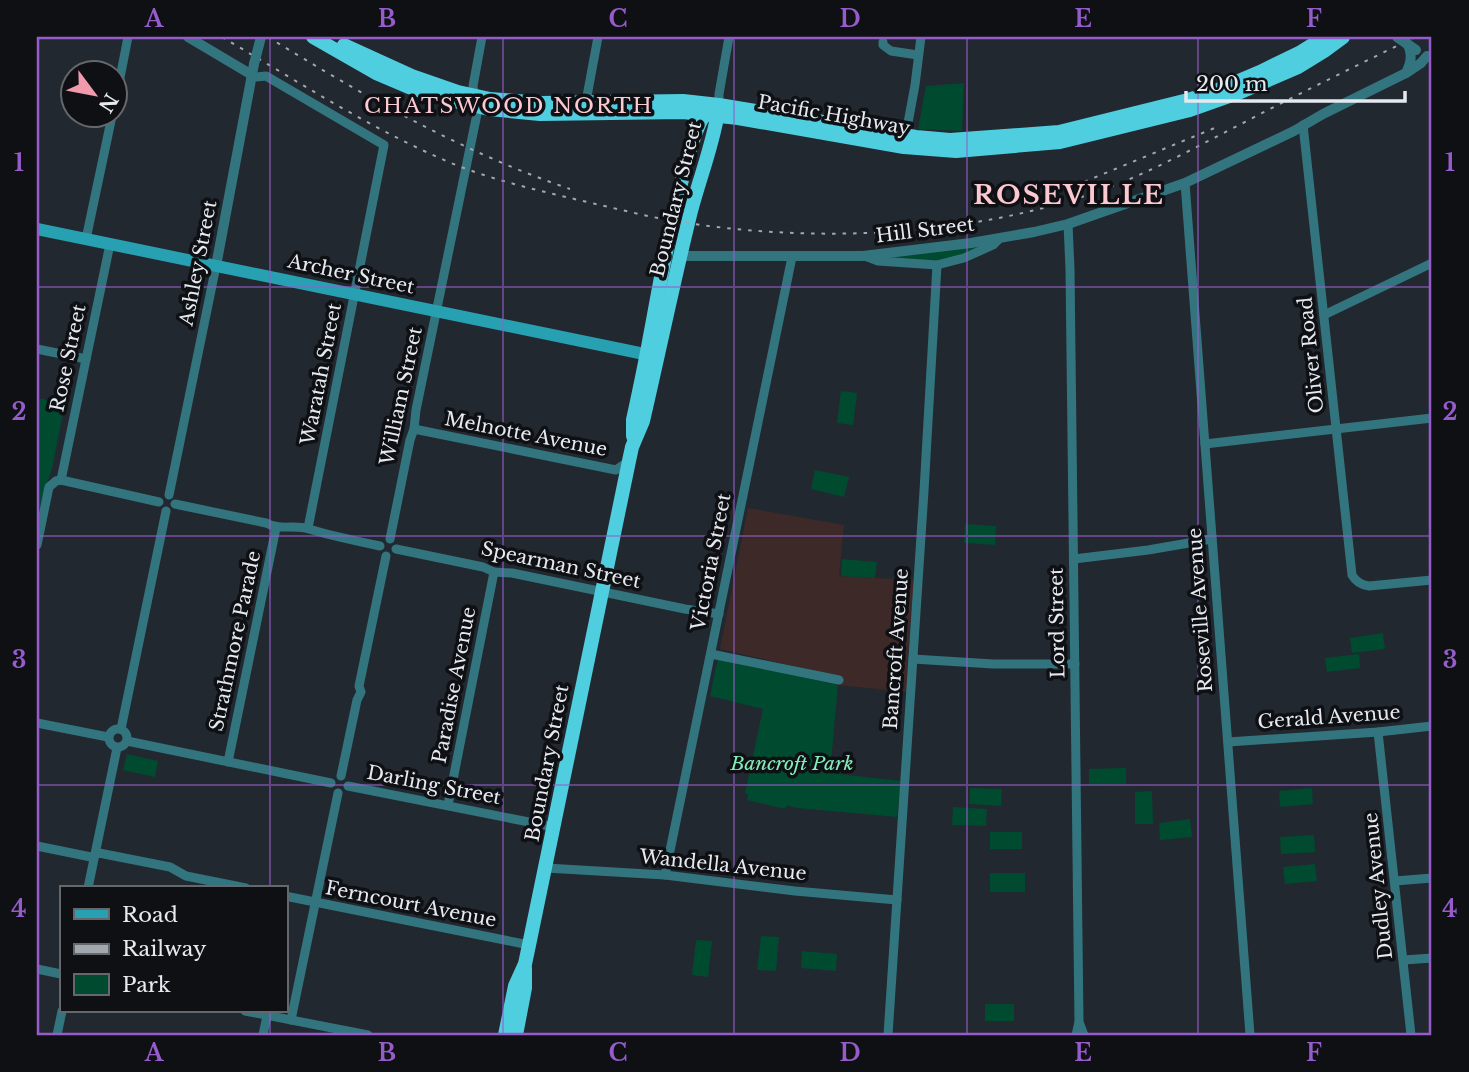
<svg xmlns="http://www.w3.org/2000/svg" width="1469" height="1072" viewBox="0 0 1469 1072" font-family="'Libre Baskerville',serif">
  <rect width="100%" height="100%" fill="#222830"/>
  <path fill="#3d2928" d="M748,508l96,17 -5,51 75,4 -6,75v37l-70,-7 2,-8 -120,-28z"/>
  <g fill="#004a30">
    <path d="M964,83l-2,48 -44,-2 8,-43z"/>
    <path d="M993,243l-48,17 -11,2 -56,-3z"/>
    <path d="M841,391l16,2 -4,32 -16,-2z"/>
    <path d="M37,398l28,5 -13,65 -11,34 -4,20z"/>
    <path d="M815,470l34,7 -5,20 -33,-8z"/>
    <path d="M965,524l31,2 -1,19 -31,-2z"/>
    <path d="M842,559l35,3 -2,16 -34,-2z"/>
    <path d="M1383,633l2,16 -33,4 -2,-15z"/>
    <path d="M1359,654l1,14 -33,4 -2,-14z"/>
    <path d="M718,658l120,27 -8,88 71,8 -4,36 -100,-9 -10,-3 -2,4 -38,-9 1,-6 -3,-1 18,-84 -53,-13z"/>
    <path d="M127,754l31,7 -3,16 -32,-7z"/>
    <path d="M1126,768v16l-37,1v-16z"/>
    <path d="M970,788l32,1 -1,17 -32,-2z"/>
    <path d="M1312,788l1,16 -33,3 -1,-16z"/>
    <path d="M1152,791l1,33h-18v-32z"/>
    <path d="M953,807l34,2 -1,17 -34,-1z"/>
    <path d="M1190,819l2,18 -32,3 -1,-17z"/>
    <rect x="990" y="832" width="32" height="17"/>
    <path d="M1314,835l1,17 -34,2 -1,-17z"/>
    <path d="M1315,864l2,17 -32,3 -2,-17z"/>
    <rect x="990" y="873" width="35" height="19"/>
    <path d="M761,936l18,1 -3,34 -19,-1z"/>
    <path d="M696,940l16,1 -4,36 -16,-2z"/>
    <path d="M802,951l35,3 -1,17 -35,-3z"/>
    <rect x="985" y="1004" width="29" height="17"/>
  </g>
  <g fill="none" stroke-linecap="round" stroke-linejoin="round">
    <g stroke="#33757f" stroke-width="9">
      <path d="M883,42v3l8,6 27,4"/>
      <path d="M252,75l4,2 10,-1 118,69 -76,383"/>
      <path d="M116,98l12,-61"/>
      <path d="M719,105v-11l10,-57"/>
      <path d="M585,107l13,-70"/>
      <path d="M1303,125l49,450c4,7 9,10 17,11l63,-6"/>
      <path d="M905,139l10,-54 6,-48"/>
      <path d="M1185,183l65,852"/>
      <path d="M1068,224l2,45 9,753 -3,13"/>
      <path d="M86,239l26,-123"/>
      <path d="M865,256l13,5 59,4 27,-7 29,-13 7,-7"/>
      <path d="M1324,315l108,-52"/>
      <path d="M37,349l49,10"/>
      <path d="M414,429l202,41 13,-9"/>
      <path d="M1205,444l227,-26"/>
      <path d="M61,480l49,-236"/>
      <path d="M61,480l98,22"/>
      <path d="M169,495l47,-229"/>
      <path d="M175,504l91,19c15,8 28,1 43,6 23,7 47,12 71,17"/>
      <path d="M390,539l20,-99 4,-11 2,-19 61,-296 -4,-28 9,-49"/>
      <path d="M37,545l12,-58 7,-6 5,-1"/>
      <path d="M396,549l87,18 11,5 18,1 173,36 34,5"/>
      <path d="M1074,559l74,-9 64,-11"/>
      <path d="M711,654l128,26"/>
      <path d="M913,659l80,5h82"/>
      <path d="M37,723l71,14"/>
      <circle cx="118" cy="738" r="9"/>
      <path d="M121,729l45,-218"/>
      <path d="M1378,732l33,303"/>
      <path d="M127,741l204,42"/>
      <path d="M1228,742l150,-10 54,-6"/>
      <path d="M228,762l48,-234"/>
      <path d="M341,776l16,-76 4,-8 -2,-6 27,-130"/>
      <path d="M348,786l206,41"/>
      <path d="M448,805l46,-233"/>
      <path d="M37,846l54,11 8,-4 71,14 16,9 60,12"/>
      <path d="M546,868l119,7 130,16 102,9"/>
      <path d="M665,875l127,-618"/>
      <path d="M1395,881l37,-3"/>
      <path d="M88,888l29,-140"/>
      <path d="M285,896l244,49"/>
      <path d="M1404,960l28,-2"/>
      <path d="M37,969l24,5"/>
      <path d="M245,1011l123,24"/>
      <path d="M291,1020l47,-227"/>
      <path d="M1079,1022l5,13"/>
      <path d="M57,1035l5,-24"/>
      <path d="M263,1035l4,-19"/>
      <path d="M888,1035l36,-544 13,-226"/>
    </g>
    <g stroke="#33757f" stroke-width="10">
      <path d="M188,37l64,38"/>
      <path d="M1406,73c5,-10 7,-19 1,-30"/>
      <path d="M680,256h183l108,-13 63,-11 34,-8 117,-41 109,-52 29,-17 83,-41 15,-10 6,-7"/>
      <path d="M216,266l38,-202"/>
    </g>
    <path stroke="#27a1b1" stroke-width="12" d="M37,229l617,127"/>
    <g stroke="#4fcee0" stroke-width="14">
      <path d="M313,37l63,36 33,14 45,14 35,8 51,5 143,-2 55,6 166,29 52,4 104,-9 130,-32 48,-17 60,-26 26,-16 19,-14"/>
      <path d="M344,45l68,31 46,16 32,7 52,4 141,-2 36,4 197,32 34,3 109,-8 129,-32 25,-8 47,-20 41,-20 24,-15"/>
      <path d="M633,436v-16c6,-28 12,-55 17,-84 7,-35 36,-211 59,-225"/>
      <path d="M505,1035l10,-49 10,-22 4,-19 100,-484 3,-14 11,-26c16,-69 30,-137 47,-206 9,-36 24,-72 29,-109"/>
      <path d="M516,1035l9,-47v-20"/>
    </g>
    <g stroke="#a3a8af" stroke-width="2" stroke-dasharray="3.5 7" stroke-linecap="butt">
      <path d="M222,37c75,44 149,92 229,126 44,18 90,28 136,39 27,6 54,13 81,18 142,24 301,18 437,-31 48,-18 93,-43 138,-66 57,-30 115,-58 172,-86"/>
      <path d="M268,37c96,59 194,115 302,152"/>
      <path d="M1025,202l37,-11 155,-64"/>
    </g>
    <g stroke="#33757f" stroke-width="10">
      <path d="M1397,37l19,13"/>
      <path d="M254,64l7,-27"/>
    </g>
  </g>
  <path fill="none" stroke="#965ccb" stroke-width="2" stroke-opacity="0.55" d="M270,37v851M503,37v998M734,37v998M967,37v998M1198,37v998M37,287h1395M37,536h1395M37,785h1395M270,1011v24"/>
  <g text-anchor="middle" dominant-baseline="central" stroke-width="7" stroke-linejoin="round" paint-order="stroke">
    <g font-size="19" fill="#e6eaf0" stroke="#0e1014">
      <text transform="translate(834 115) rotate(10)">Pacific Highway</text>
      <text transform="translate(676 199) rotate(-76)">Boundary Street</text>
      <text transform="translate(925 230) rotate(-7)">Hill Street</text>
      <text transform="translate(198 263) rotate(-79)">Ashley Street</text>
      <text transform="translate(351 274) rotate(12)">Archer Street</text>
      <text transform="translate(1311 355) rotate(-96)">Oliver Road</text>
      <text transform="translate(68 358) rotate(-78)">Rose Street</text>
      <text transform="translate(321 374) rotate(-79)">Waratah Street</text>
      <text transform="translate(401 396) rotate(-78)">William Street</text>
      <text transform="translate(526 434) rotate(11)">Melnotte Avenue</text>
      <text transform="translate(711 562) rotate(-79)">Victoria Street</text>
      <text transform="translate(561 565) rotate(12)">Spearman Street</text>
      <text transform="translate(1200 610) rotate(-94)">Roseville Avenue</text>
      <text transform="translate(1057 623) rotate(-91)">Lord Street</text>
      <text transform="translate(235 641) rotate(-78)">Strathmore Parade</text>
      <text transform="translate(896 649) rotate(-86)">Bancroft Avenue</text>
      <text transform="translate(454 685) rotate(-79)">Paradise Avenue</text>
      <text transform="translate(1329 717) rotate(-4)">Gerald Avenue</text>
      <text transform="translate(547 763) rotate(-79)">Boundary Street</text>
      <text transform="translate(434 785) rotate(11)">Darling Street</text>
      <text transform="translate(723 865) rotate(6)">Wandella Avenue</text>
      <text transform="translate(1378 886) rotate(-96)">Dudley Avenue</text>
      <text transform="translate(411 904) rotate(11)">Ferncourt Avenue</text>
    </g>
    <g font-size="19" font-style="italic" fill="#85eebc" stroke="#0e1014">
      <text x="792" y="763">Bancroft Park</text>
    </g>
    <g font-size="21" letter-spacing="2" fill="#fcc8d2" stroke="#0e1014">
      <text x="509" y="106">CHATSWOOD NORTH</text>
    </g>
    <g font-size="26" font-weight="bold" letter-spacing="2" fill="#fcc8d2" stroke="#0e1014">
      <text x="1069" y="195">ROSEVILLE</text>
    </g>
  </g>
  <rect width="1469" height="1072" fill="none" stroke="#0e1014" stroke-width="77"/>
  <rect x="60" y="886" width="228" height="126" fill="#0e1014" stroke="#64676c" stroke-width="2"/>
  <rect x="74" y="909" width="35" height="10" fill="#27a1b1" stroke="#64676c" stroke-width="2"/>
  <text x="122" y="922" font-size="21" fill="#e6eaf0">Road</text>
  <rect x="74" y="944" width="35" height="10" fill="#a3a8af" stroke="#64676c" stroke-width="2"/>
  <text x="122" y="956" font-size="21" fill="#e6eaf0">Railway</text>
  <rect x="74" y="974" width="35" height="21" fill="#004a30" stroke="#64676c" stroke-width="2"/>
  <text x="122" y="992" font-size="21" fill="#e6eaf0">Park</text>
  <g transform="translate(94 94) rotate(122)"><circle r="33" fill="#0e1014" stroke="#64676c" stroke-width="2"/>
  <path d="M0-5L12 26L0 18L-12 26Z" fill="#f29aad"/>
  <text y="-10" font-size="19" font-weight="bold" text-anchor="middle" fill="#e6eaf0">N</text>
  </g>
  <path d="M1186 91v10h219v-10" fill="none" stroke="#e6eaf0" stroke-width="3.5"/>
  <text x="1196" y="91" font-size="21" fill="#e6eaf0" stroke="#0e1014" stroke-width="5" paint-order="stroke">200 m</text>
  <rect x="38" y="38" width="1392" height="996" fill="none" stroke="#965ccb" stroke-width="2.5"/>
  <g font-size="23" text-anchor="middle" font-weight="bold" fill="#965ccb">
    <text x="154" y="27">A</text>
    <text x="387" y="27">B</text>
    <text x="618" y="27">C</text>
    <text x="850" y="27">D</text>
    <text x="1083" y="27">E</text>
    <text x="1314" y="27">F</text>
    <text x="19" y="171">1</text>
    <text x="1450" y="171">1</text>
    <text x="19" y="420">2</text>
    <text x="1450" y="420">2</text>
    <text x="19" y="668">3</text>
    <text x="1450" y="668">3</text>
    <text x="19" y="917">4</text>
    <text x="1450" y="917">4</text>
    <text x="154" y="1061">A</text>
    <text x="387" y="1061">B</text>
    <text x="618" y="1061">C</text>
    <text x="850" y="1061">D</text>
    <text x="1083" y="1061">E</text>
    <text x="1314" y="1061">F</text>
  </g>
</svg>
